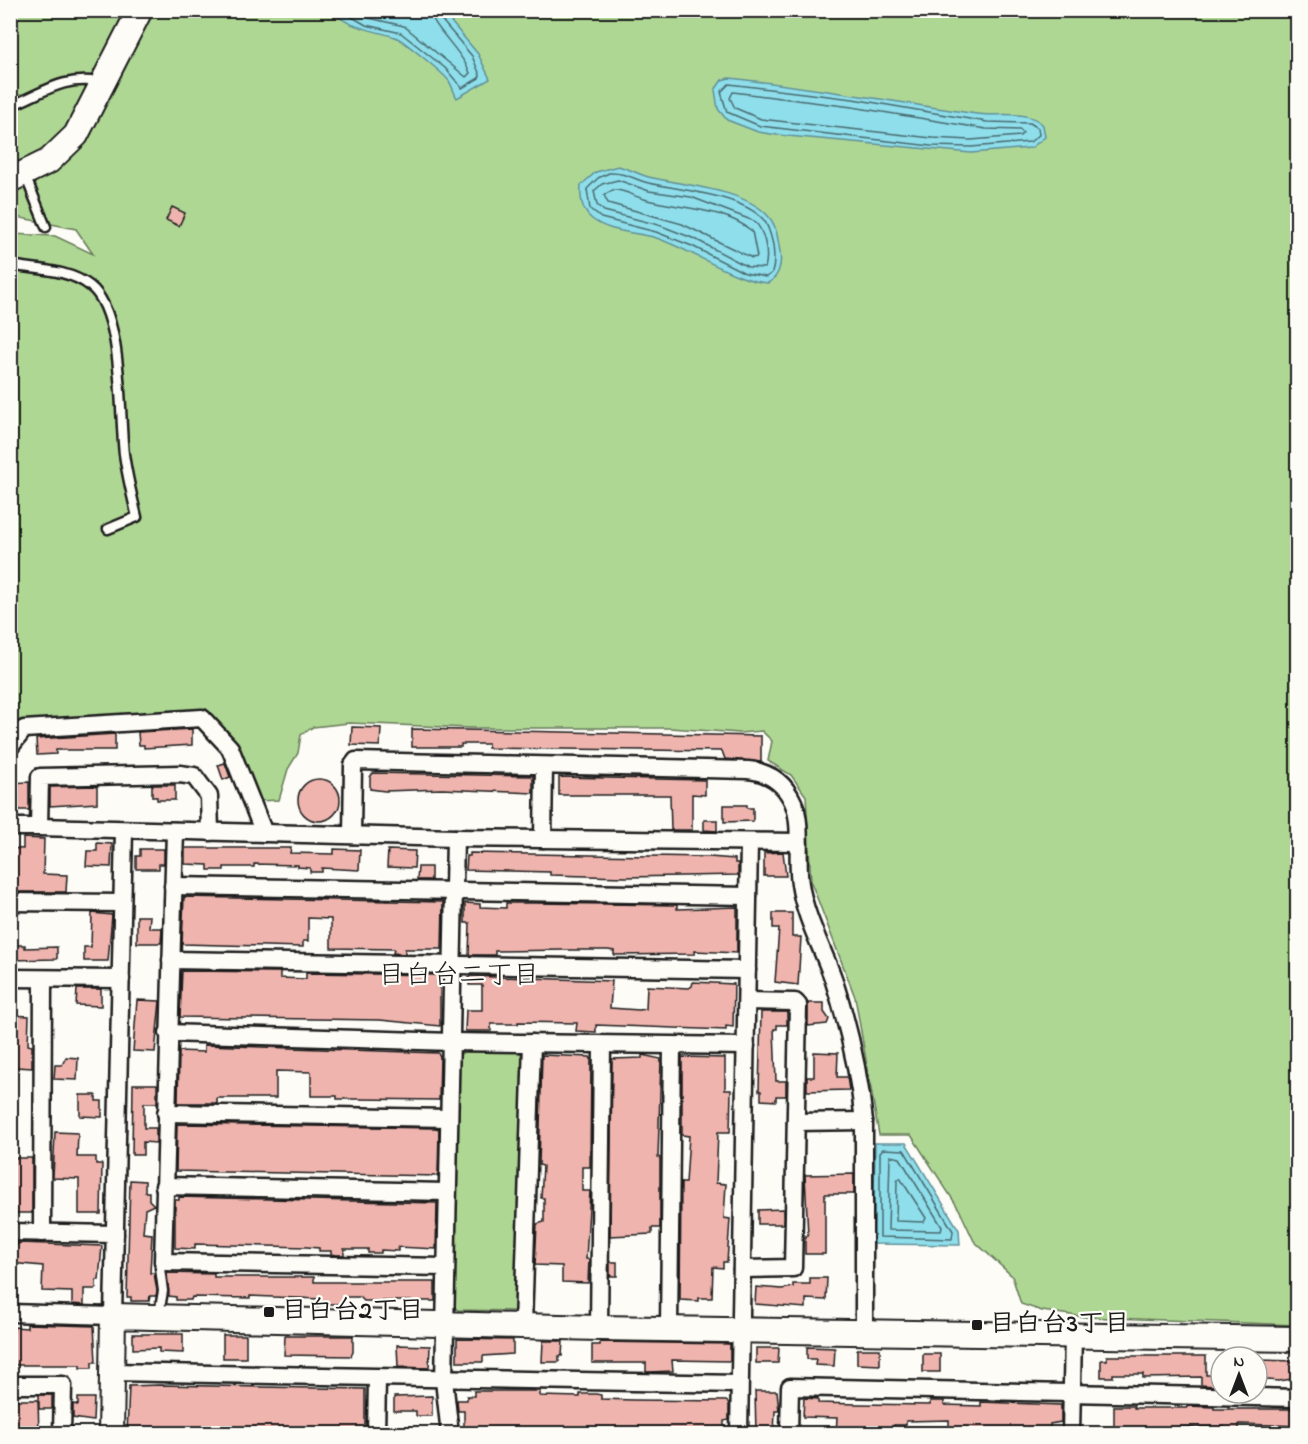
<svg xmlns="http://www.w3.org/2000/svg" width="1308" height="1444" viewBox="0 0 1308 1444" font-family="'Indie Flower','Klee One',sans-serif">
  <rect width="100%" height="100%" fill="#fdfcf7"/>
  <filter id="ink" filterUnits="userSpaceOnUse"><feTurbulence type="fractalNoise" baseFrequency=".0167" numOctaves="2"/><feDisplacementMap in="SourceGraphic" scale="12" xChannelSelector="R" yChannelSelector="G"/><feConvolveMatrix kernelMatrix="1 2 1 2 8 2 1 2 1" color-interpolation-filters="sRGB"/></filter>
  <g filter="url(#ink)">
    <g fill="#afd794" stroke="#667a58" stroke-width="1.5">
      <path d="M11,11h1286v1314l-212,-8 -43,-6 -21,-7 -9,-28 -38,-35 -15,-32 -48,-74h-32l-24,-138 -44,-115 -5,-86 -15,-21 -23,-14 4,-20 -10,-10 -22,2 -70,-5h-200l-121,-5 -36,4 -12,8 -3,18 -10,16 -9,31 -21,1 -20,-44 -41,-39 -186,18v-502l44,2 38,18 -17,-25 -65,-13z"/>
      <path d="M467,1049l52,2 3,5 -4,251 -3,4 -57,-1 -5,-4 7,-251z"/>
    </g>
    <g fill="#8edeeb" stroke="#609098" stroke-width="1.5">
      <path d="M332,11h110l36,43 12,25 -33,19c-3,-5 -5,-12 -8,-17 -4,-6 -47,-42 -54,-44 -24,-8 -45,-8 -63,-26z"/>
      <path d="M729,78c83,9 166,24 248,36 20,3 51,-5 66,11l2,12 -14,11 -60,5 -194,-18 -19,-3 -31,-12 -9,-11 -3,-19 7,-10z"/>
      <path d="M618,166c13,3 23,10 35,12 32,7 94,12 116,39 8,9 9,23 11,35 2,12 -1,25 -12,31 -35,-2 -78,-35 -115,-46 -19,-5 -45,-5 -61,-18 -10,-8 -12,-22 -11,-34l15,-13z"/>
      <path d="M875,1143h31l53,87 1,15 -87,-1z"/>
    </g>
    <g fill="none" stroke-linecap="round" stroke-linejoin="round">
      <g stroke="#4a6a6f" stroke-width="1.5">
        <path d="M340,10l26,15 35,8 44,35 17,20 17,-10 1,-3 -8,-19 -33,-39 -2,-7"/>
        <path d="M352,10l17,8 35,8 62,51 4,-4c-7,-21 -39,-47 -40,-63"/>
        <path d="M729,84l124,15 134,23 43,1 8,5 1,7 -9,7 -59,5 -40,-1 -171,-20 -33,-14 -6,-20z"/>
        <path d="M733,92l119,15 134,22 34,1 3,3 -3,3 -49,4 -39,-2 -154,-17 -17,-2 -26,-11 -5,-10z"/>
        <path d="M609,173c17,-1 28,8 44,11 31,6 88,12 110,35 6,7 8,17 10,26 1,10 2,18 -1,28l-6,4 -21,-4 -53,-27 -36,-14 -55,-14 -11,-9 -3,-20 11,-11z"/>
        <path d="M618,180l31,11 42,6 63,24c11,10 15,33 11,47l-17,-1 -53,-28 -36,-14 -55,-14 -7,-6 -3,-14 8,-7z"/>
        <path d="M613,190c11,-1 20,6 31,9 35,10 78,8 108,32l5,26 -5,1 -70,-34 -74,-21 -4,-8z"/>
        <path d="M883,1149l21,1 49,81 -1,8 -72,-2v-85z"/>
        <path d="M890,1156l10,2 42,69 -1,4 -53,-1z"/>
        <path d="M900,1178l26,40 -2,4 -28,-1 1,-40z"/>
      </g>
    </g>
    <g fill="#efb4ae" stroke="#1c1c1c" stroke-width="1.5">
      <path d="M172,207l13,6 -6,13 -13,-6z"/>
      <path d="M352,727l29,1 -1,18 -29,-1z"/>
      <path d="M192,729v16l-48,3v-3h-5l-1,-13z"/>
      <path d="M412,729l349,7v26l-36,-3 -3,-8 -234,-3v-4h-27v3h-49z"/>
      <path d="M115,734v16h-59v4l-19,1 -1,-16z"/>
      <path d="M225,763l5,14 -7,3 -5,-15z"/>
      <path d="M373,773l160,3v17l-91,-4 -57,2 -15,-2v-12z"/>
      <path d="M559,777l146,3v15l-13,-1v36h-21l-1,-35h-111z"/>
      <circle cx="319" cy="800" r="21"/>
      <path d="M29,782v28h-19v-27z"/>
      <path d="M152,785h23v15h-18v-3h-5z"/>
      <path d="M97,786v17l-47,3v-19z"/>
      <path d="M724,805h23v3h6v13l-29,1z"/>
      <path d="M704,820h13v11l-13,-1z"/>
      <path d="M23,838l21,1 -1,35 24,1 -1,17h-56v-44l13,1z"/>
      <path d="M97,843l15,1 -1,23 -25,-1 1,-15h10z"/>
      <path d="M185,848h106l-1,5 44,1v-5l26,1 -1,20 -37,-2v4h-12v-4l-12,-1v-2l-44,-1v3h-30v3h-16v-5l-23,-1z"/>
      <path d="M140,849h24v15h-5v5h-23v-13h4z"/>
      <path d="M388,850l27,1 -1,17 -27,-1z"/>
      <path d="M783,852l3,24h-22v-23z"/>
      <path d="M470,853l239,4 26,2v4h3v12l-113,2 -75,-2v-3l-84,-2 1,-14h3z"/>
      <path d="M418,867h13v13h-14z"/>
      <path d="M184,897l259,5 -1,47h-37v5l-12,-1 1,-4 -63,-1v-29l-23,-1v23h-5v6l-121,-3z"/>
      <path d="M465,903l15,1v3l26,1v-5h29l142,2v4l60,-2v46l-42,-2v3l-81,1v-4l-6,-1h-45l-68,1v4h-26l1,-32h-5z"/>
      <path d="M92,913l20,2 -4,46h-24v-14h7z"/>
      <path d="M773,913h19v24h9l-3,48 -23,-3 4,-54h-6z"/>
      <path d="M137,916h13l-1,12h13l-1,15h-24z"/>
      <path d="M10,945h15v3l32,-1v12l-47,1z"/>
      <path d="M182,971l98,1v6l26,1v-6l134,2v51l-60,-6 -200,-3z"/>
      <path d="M469,976l143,5 -2,27 29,2 7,-1 1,-23 42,2 3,-2 1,-4 41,2 -1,43 -7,-1v4l-130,-5v7l-20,-1 1,-8 -59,-1v2h-27v7h-26l1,-21h16v-25h-13z"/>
      <path d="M77,989h24v17l-25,-1z"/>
      <path d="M137,1000l23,1 -5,51 -22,-1z"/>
      <path d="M808,1003h16v9l5,7 -2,5 -19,2z"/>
      <path d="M761,1012h26v13h-10v4h-3l2,52h10v15h-10v5l-15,-1v-9h-2z"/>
      <path d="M10,1015l19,1 -1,29 4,1v22l-16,-1v-3h-6z"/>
      <path d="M204,1045l234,8 2,3 -1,44 -81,-1h-21v-3h-26v-24l-35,-1v27h-59v5h-39l1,-52 25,1z"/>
      <path d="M814,1052l24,1 -1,24h10l2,13 -42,1v-14h7z"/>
      <path d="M542,1055l48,2 1,2 -1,108h-8v24h8l-4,68h3l-1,24 -26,-1v-16l-27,-1 2,-41 7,-2v-24h-3l2,-32 -4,-1z"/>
      <path d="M642,1055l19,4 -3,98 2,1v70h-8v6l-42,2 2,-177 30,-1z"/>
      <path d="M66,1057l12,1 -1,22 -23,-1 1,-14h7z"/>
      <path d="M682,1057l43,1v32h6l-1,42h-12l-2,51 10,1 -2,34 6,1 -3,43h-4v6l-10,-1 -1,31h-13v3l-19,-1 1,-117h5l3,-47 -7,-1z"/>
      <path d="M133,1084h24v19h-13v25h12v15l-13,-1v13h-11z"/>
      <path d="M80,1095h16v6h6v16l-22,-1z"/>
      <path d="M177,1124l259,4 3,1 -1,47 -262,-5z"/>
      <path d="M55,1132l23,1 -1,24h19v7h6l-1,50h-22v-35l-26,-1z"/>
      <path d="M13,1158h19v55h-22z"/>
      <path d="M854,1174v20h-29v60h-20v-18h3l-3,-61z"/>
      <path d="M130,1180l15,1v11h4v8l5,5 -9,4 -2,24 9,1 -2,39h4l3,18 -1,5h-6l-1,5h-18v-4h-4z"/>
      <path d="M179,1197l258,6 -1,46 -38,-2v4l-17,-1v3h-13v-4h-24v6h-8l-5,-1v-3h-12v-3l-12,-1 -112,-3v5l-20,-1v-48h4z"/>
      <path d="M783,1209v15h-25v-14z"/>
      <path d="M20,1243l82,3 -3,34h-3v9h-12v16l-12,-1v-12l-30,-1 1,-25 -33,-3v-15z"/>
      <rect x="610" y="1262" width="7" height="14"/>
      <path d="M167,1273l47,1v3h100v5h121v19h-71l-4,-4h-17v7h-23v-5l-70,-3v2l-58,-1 -1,3h-15v-3l-7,-1z"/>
      <path d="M810,1278h17l-1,22 -20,-1v9l-51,-4 1,-17 26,2 11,-2v-3h17z"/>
      <path d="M27,1324l67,2 2,36h-4v6h-12v-3h-70l4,-38 13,1z"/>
      <path d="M133,1334h50v19l-24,-1v-4l-26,1z"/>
      <rect x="223" y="1335" width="23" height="23"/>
      <path d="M285,1336h68v16l-2,4 -67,-1z"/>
      <path d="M457,1339l56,1v14l-30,2v6h-26z"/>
      <path d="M543,1341h20l-1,15h-3v6h-17z"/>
      <path d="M600,1342l130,2v17l-58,-1 1,11 -24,1h-3v-9h-54v-18h8z"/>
      <path d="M397,1345l33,1 -1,22 -31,-1z"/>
      <path d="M807,1347l28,1 -1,18 -19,-1 1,-6h-9z"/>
      <path d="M756,1348h23l-1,15h-22z"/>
      <path d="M857,1349h23v16l-23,-1z"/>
      <rect x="923" y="1354" width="17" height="18"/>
      <path d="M1107,1356h99v19h8v11l-13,-1v-8l-58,1v-4h-30v3h-12v-17h6z"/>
      <path d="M1257,1360l41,1v17l-19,3 -22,-2z"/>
      <path d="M159,1385l206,4v45h-238l2,-48z"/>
      <path d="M474,1391h66v5l40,1v-3h16l5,1v4l32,1 93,1 3,2v17l-5,1v13h-260v-23h-6l-1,-11h10v-4h7z"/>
      <path d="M755,1391h22l2,20h-4l-1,23h-18z"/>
      <rect x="39" y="1395" width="13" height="14"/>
      <path d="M432,1396v20h-16v-5h-22v-14z"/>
      <path d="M78,1398h16l-1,23 -20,-3v-14l5,1z"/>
      <path d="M804,1398l14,1v4l39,1 73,1v-4h14v4l37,1v-4l80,3v17l-11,2v10h-101v-14l-43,1v4h-12v9h-58l1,-16 -34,-1z"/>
      <path d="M10,1400h28l1,34h-29z"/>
      <path d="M1114,1406h20v2h53v-2l27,1v2h84v17l-59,-2v7h-15v-4l-87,1v6h-23z"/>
    </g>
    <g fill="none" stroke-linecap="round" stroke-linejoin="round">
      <defs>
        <g id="lane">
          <path d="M10,106c34,-13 51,-30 89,-24"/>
          <path d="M25,175l21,52"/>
          <path d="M10,265c27,5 58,4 80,21 34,26 29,127 34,168 3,22 8,42 13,63l-29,12"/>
          <path d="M159,1314l4,-23 -3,-23 3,-6"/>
        </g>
        <g id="street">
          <path d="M10,747l14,-18 178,-11 28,30 34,85"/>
          <path d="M10,827h29l1,-50 140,-3 14,2 15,20 1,36"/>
          <path d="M39,827l416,11 343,4"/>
          <path d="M175,831l-12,431 282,5"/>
          <path d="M352,835l1,-70 3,-4 392,9c20,2 36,12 45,32 10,21 3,58 7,82 5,33 22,63 33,94 15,46 26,95 31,143v210"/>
          <path d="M543,839l1,-73"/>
          <path d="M173,886l575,10"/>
          <path d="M10,902l112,1"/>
          <path d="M171,960l576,10"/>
          <path d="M10,978l111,1"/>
          <path d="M168,1033l284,9 294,4"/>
          <path d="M166,1113l283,5"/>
          <path d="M796,1122l68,-1"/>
          <path d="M164,1186l282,6"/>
          <path d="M10,1232l105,2"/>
          <path d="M42,1233l1,-254"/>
          <path d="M742,1269l51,-1 5,-263 -3,-3 -48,-1"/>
          <path d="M10,1313l103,3 11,-486"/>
          <path d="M523,1326l9,-283"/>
          <path d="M599,1328l3,-283"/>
          <path d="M669,1328l3,-282"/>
          <path d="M112,1372l627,12"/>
          <path d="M10,1385h53l-1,49"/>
          <path d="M376,1434l1,-55"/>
          <path d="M450,1434l-6,-54 11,-542"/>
          <path d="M739,1434l10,-592"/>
          <path d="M789,1434l1,-47 508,11"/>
          <path d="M1071,1434l2,-100"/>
        </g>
        <g id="secondary">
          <path d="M10,180l39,-19 27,-26 64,-125"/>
          <path d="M111,1434l2,-118 486,12 699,11"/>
        </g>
      </defs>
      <use href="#lane" stroke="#1c1c1c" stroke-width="13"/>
      <use href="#street" stroke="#1c1c1c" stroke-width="21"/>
      <use href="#secondary" stroke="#1c1c1c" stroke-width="28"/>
      <use href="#lane" stroke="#fdfcf7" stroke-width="8"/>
      <use href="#street" stroke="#fdfcf7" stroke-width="16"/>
      <use href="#secondary" stroke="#fdfcf7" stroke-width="24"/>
    </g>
  </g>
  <g fill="#1c1c1c" stroke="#fdfcf7" stroke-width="2">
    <rect x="263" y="1306" width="12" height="12" rx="3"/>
    <rect x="971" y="1319" width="12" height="12" rx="3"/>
  </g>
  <g text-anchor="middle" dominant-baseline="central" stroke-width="4.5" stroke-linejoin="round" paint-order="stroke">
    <g font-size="26" font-weight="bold" fill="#1c1c1c" stroke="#fdfcf7" text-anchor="start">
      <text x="281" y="1312">目白台2丁目</text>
      <text x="989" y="1325">目白台3丁目</text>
    </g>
    <g font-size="27" fill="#1c1c1c" stroke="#fdfcf7">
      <text x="459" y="976">目白台二丁目</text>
    </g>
  </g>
  <rect width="1308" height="1444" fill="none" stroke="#fdfcf7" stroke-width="36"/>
  <rect x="18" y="18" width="1272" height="1408" fill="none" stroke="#1c1c1c" stroke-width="2" filter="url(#ink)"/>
  <g transform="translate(1239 1375)"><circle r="28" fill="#fdfcf7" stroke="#a3a29f" stroke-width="1.5"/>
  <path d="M0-4.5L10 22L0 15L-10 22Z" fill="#1c1c1c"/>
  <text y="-9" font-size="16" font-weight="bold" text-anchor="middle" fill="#1c1c1c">N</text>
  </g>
</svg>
